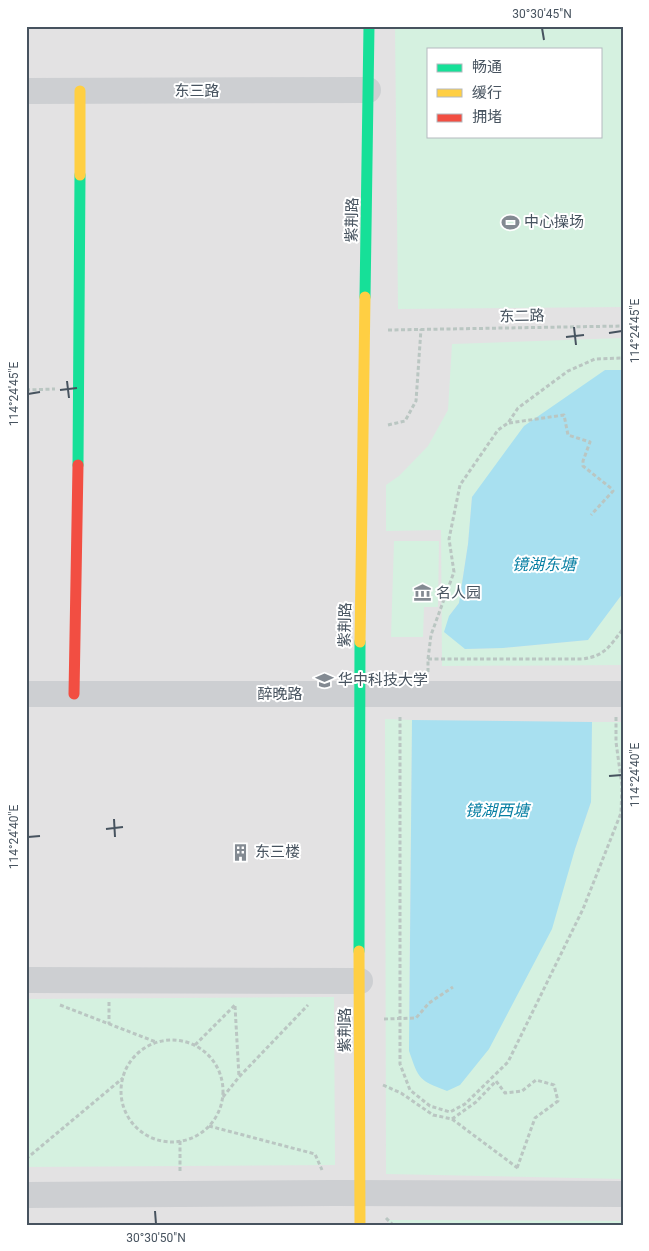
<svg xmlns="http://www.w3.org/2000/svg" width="649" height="1251" viewBox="0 0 649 1251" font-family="Roboto,'Noto Sans SC',sans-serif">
  <rect width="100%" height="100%" fill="#f2f1f1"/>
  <path fill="#e3e2e3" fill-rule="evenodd" d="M26,26h597v1199h-597zM428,49h172v87h-172z"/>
  <g fill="#d5f1e0" fill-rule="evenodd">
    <path d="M395,26h228v281l-225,2zM428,49h172v87h-172z"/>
    <path d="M623,338v32h-18l-133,127 -4,47 -9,59 -10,13 16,33 38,-1 84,-8 36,-47v72l-181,1 -1,-136 -55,1v-46l13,-9 29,-30 20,-36 4,-66z"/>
    <path d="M394,541h45l-1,66h-14l-1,30h-32z"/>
    <path d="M385,719l27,1 -3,299 166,-170 16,-47 1,-80h31v457l-237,-5z"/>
    <path d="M334,997l1,168 -309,2v-168z"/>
    <path d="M389,1220l234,1v4h-234z"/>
  </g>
  <g fill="#a8e0f0">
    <path d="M605,370h18v223l-35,47 -85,8 -38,1 -21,-17 5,-16 10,-13 9,-59 4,-47 52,-71z"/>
    <path d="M412,720l180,2 -1,80 -16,47 -23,80 -63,120 -29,36 -13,6c-28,-11 -28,-11 -38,-40z"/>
  </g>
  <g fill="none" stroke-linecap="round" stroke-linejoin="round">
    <g stroke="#bac6c2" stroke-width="3" stroke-dasharray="4 2.5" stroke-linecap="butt">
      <path d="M388,330l235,-4"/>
      <path d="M26,390l29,-1"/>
      <path d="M509,423l55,-8 4,20 22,7 -7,19v5l29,23 1,2 -22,24"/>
      <path d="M388,425l17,-4 11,-20 5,-72"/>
      <path d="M428,659h154c23,-3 27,-12 41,-30"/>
      <path d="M428,672v-13l3,-24 23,-63 -5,-33 11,-54 38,-55 10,-7 10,-15 50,-37 27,-12 28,-1"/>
      <path d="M400,717v347l10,26 20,16 20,6 15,-8 43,-42 75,-153 38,-96 1,-27 -6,-44v-25"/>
      <path d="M109,1002v22"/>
      <path d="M60,1005l96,37"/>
      <path d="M235,1006l4,71"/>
      <path d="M384,1019l32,-1 13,-15 24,-16"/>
      <circle cx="172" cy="1091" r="51"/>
      <path d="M195,1045l40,-40"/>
      <path d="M383,1085l18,8 32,22 19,4 67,50"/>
      <path d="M223,1097l16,-20 69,-72"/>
      <path d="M452,1119l24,-17 20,-21 9,12 17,-2 14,-11 18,5 4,16 -23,17 -18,50"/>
      <path d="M209,1126l106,28 7,16"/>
      <path d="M180,1141v30"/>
      <path d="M26,1159l97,-81"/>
      <path d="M386,1218l7,7"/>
    </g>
    <g stroke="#cdcfd2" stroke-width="26">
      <path d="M26,91l342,-1"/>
      <path d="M26,694h597"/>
      <path d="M26,980l334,1"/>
      <path d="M26,1195l307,-2 290,1"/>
    </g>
    <g stroke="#16e098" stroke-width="11">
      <path d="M365,297l4,-271"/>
      <path d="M78,465l2,-290"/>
      <path d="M359,951l1,-309"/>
    </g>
    <g stroke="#ffcf43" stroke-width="11">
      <path d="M80,175v-84"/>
      <path d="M360,642l5,-345"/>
      <path d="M359,951l1,274"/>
    </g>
    <path stroke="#f24e42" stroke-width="11" d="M74,694l4,-229"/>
  </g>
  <path fill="none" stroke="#47535f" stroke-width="2" d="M542,28l2,12M574,327l2,18M609,333l13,-2M566,337l18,-2M67,381l2,17M60,390l17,-2M28,394l12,-2M609,776l13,-1M114,819l1,18M106,829l17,-2M28,837l12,-1M155,1211l1,13"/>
  <defs>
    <symbol id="stadium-bare" viewBox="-9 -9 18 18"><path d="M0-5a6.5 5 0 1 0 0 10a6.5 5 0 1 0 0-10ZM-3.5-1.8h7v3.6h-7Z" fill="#838a92" stroke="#fff" stroke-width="2.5" paint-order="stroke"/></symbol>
    <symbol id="museum-bare" viewBox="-9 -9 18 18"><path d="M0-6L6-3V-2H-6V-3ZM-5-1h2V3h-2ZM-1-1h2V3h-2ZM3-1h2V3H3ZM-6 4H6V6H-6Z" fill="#838a92" stroke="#fff" stroke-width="2.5" paint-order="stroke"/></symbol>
    <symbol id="university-bare" viewBox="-9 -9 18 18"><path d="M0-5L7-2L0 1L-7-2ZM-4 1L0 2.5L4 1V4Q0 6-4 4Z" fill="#838a92" stroke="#fff" stroke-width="2.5" paint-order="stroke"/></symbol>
    <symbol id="building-bare" viewBox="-9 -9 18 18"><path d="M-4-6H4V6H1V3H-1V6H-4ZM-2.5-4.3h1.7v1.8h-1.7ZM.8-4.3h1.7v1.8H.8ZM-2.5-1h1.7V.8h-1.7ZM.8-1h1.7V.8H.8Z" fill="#838a92" stroke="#fff" stroke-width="2.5" paint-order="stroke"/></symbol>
  </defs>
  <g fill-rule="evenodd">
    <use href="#stadium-bare" x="498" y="210" width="25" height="25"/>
    <use href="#museum-bare" x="410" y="580" width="25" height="25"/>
    <use href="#university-bare" x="312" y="668" width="25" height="25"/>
    <use href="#building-bare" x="228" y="840" width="25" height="25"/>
  </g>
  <g text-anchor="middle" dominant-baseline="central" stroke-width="4" stroke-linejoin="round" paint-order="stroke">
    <g font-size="15" fill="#47535f" stroke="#fff">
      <text x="197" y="91">东三路</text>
      <text transform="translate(352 220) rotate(-89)">紫荆路</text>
      <text transform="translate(522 316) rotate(-1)">东二路</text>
      <text transform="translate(345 625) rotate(-89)">紫荆路</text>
      <text x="280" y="694">醉晚路</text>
      <text transform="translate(345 1030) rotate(-90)">紫荆路</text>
    </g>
    <g font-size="15" fill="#47535f" stroke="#fff" text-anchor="start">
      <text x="524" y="222">中心操场</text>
      <text x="436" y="593">名人园</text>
      <text x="338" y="680">华中科技大学</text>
      <text x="255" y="852">东三楼</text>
    </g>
    <g font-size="16" font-style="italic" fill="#077fa3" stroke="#fff">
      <text x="544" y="564">镜湖东塘</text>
      <text x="497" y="810">镜湖西塘</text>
    </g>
  </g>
  <rect width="649" height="1251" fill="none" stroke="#ffffff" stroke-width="55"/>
  <rect x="427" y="48" width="175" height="90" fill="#ffffff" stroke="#b5babf"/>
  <rect x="437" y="64" width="25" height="8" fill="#16e098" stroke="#b5babf"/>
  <text x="472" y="72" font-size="15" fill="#47535f">畅通</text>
  <rect x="437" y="89" width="25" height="8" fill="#ffcf43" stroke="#b5babf"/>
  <text x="472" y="98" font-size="15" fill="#47535f">缓行</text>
  <rect x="437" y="114" width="25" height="8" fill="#f24e42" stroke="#b5babf"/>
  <text x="472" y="122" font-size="15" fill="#47535f">拥堵</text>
  <rect x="28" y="28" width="594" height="1196" fill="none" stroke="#47535f" stroke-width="2"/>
  <g font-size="12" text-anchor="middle" fill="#47535f">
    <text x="542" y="18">30°30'45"N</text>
    <text transform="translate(635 331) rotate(-90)" y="4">114°24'45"E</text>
    <text transform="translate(14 394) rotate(-90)" y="4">114°24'45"E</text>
    <text transform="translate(635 775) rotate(-90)" y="4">114°24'40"E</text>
    <text transform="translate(14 837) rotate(-90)" y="4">114°24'40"E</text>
    <text x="156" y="1242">30°30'50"N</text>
  </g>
</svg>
